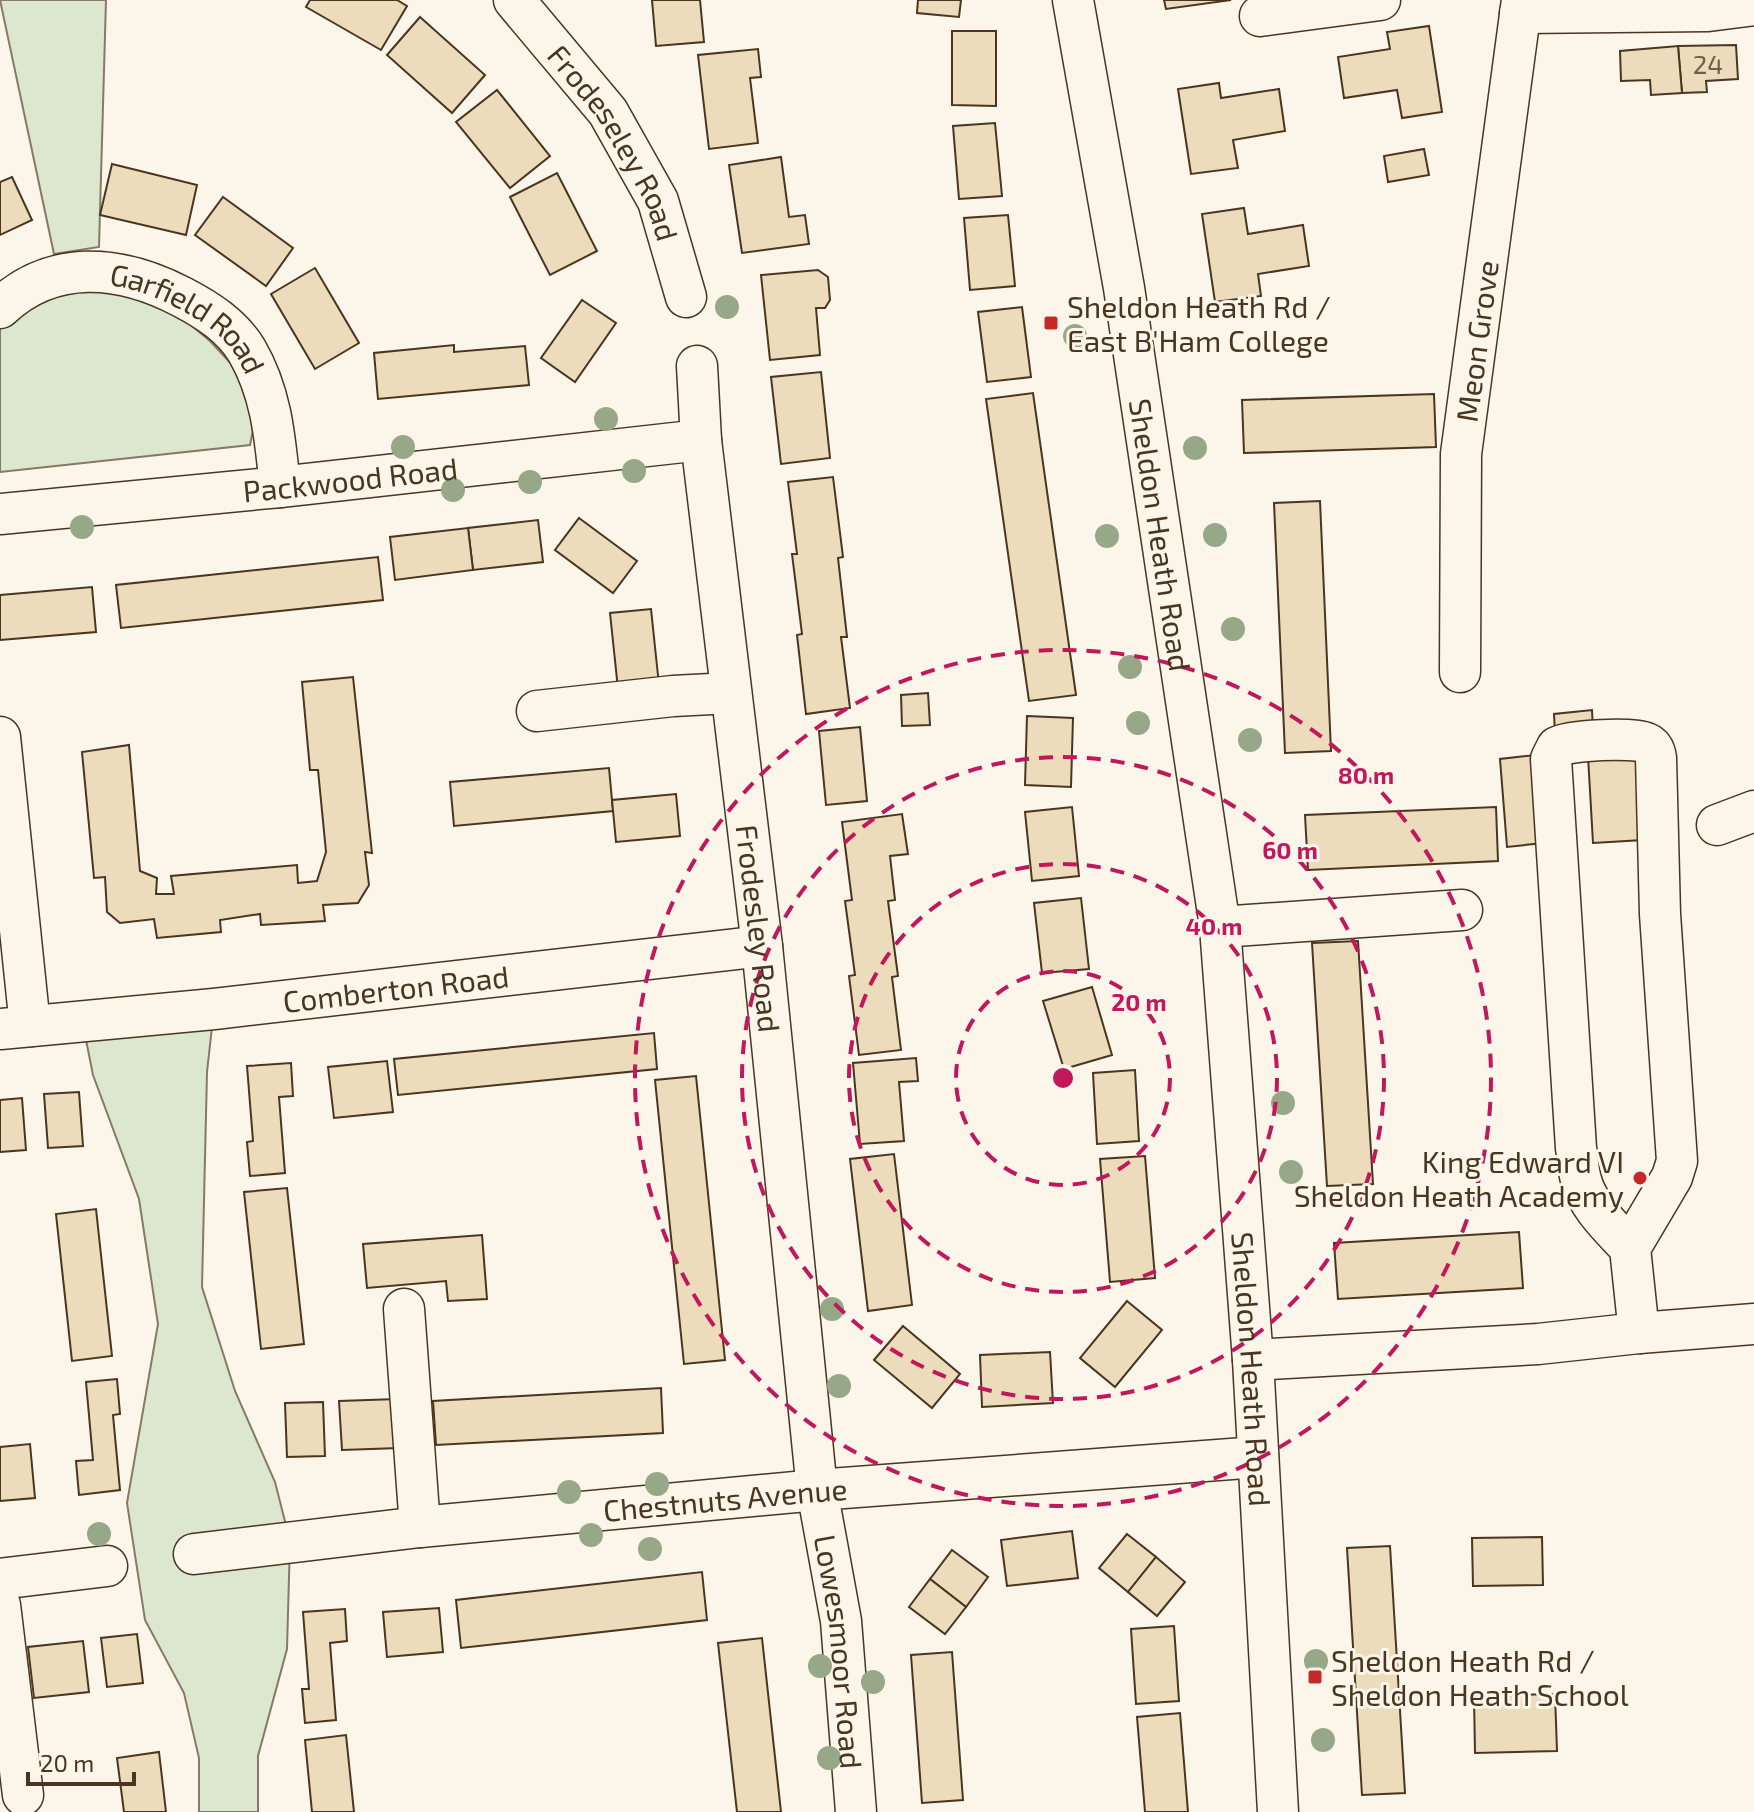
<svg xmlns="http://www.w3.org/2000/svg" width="1754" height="1812" viewBox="0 0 1754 1812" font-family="'Exo 2',sans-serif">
  <rect width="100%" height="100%" fill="#fbf6e9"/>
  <g fill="#dce7d0" stroke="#887966" stroke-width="2">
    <path d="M0,0h106l-7,247 -45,7z"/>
    <path d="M74,288h38l68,28 30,25 26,28 13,31 5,25 -4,20 -250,27v-148l33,-21z"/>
    <path d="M214,1009l-7,63 -5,215 33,104 40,91 15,59 -3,108 -29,107v56h-59v-54l-15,-65 -39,-73 -18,-117 31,-179 -19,-125 -46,-124 -9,-45z"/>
  </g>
  <g fill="#ecdcbc" stroke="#4a3520" stroke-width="2">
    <path d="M310,0h87l10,6 -26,44 -75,-43z"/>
    <path d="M652,0h48l4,42 -48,4z"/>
    <path d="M918,0h43l-2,17 -42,-4z"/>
    <path d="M1164,0h67l-65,9z"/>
    <path d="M420,17l65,58 -33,38 -65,-58z"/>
    <path d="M1429,26l13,86 -40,6 -5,-28 -53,8 -6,-41 52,-8 -3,-17z"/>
    <path d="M952,31h44v75l-44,-1z"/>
    <path d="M1736,45l2,34 -32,2 1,11 -25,1 -4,-47z"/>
    <path d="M1678,46l4,47 -31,2 -1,-15 -29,1 -1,-30z"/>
    <path d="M758,49l3,28 -11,1 8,65 -49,6 -11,-94z"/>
    <path d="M1219,83l2,15 58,-9 6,42 -52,9 5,28 -47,6 -13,-85z"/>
    <path d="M497,90l53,66 -40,32 -54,-66z"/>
    <path d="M995,123l7,73 -43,3 -6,-73z"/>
    <path d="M1424,149l5,26 -41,7 -4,-26z"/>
    <path d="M781,157l8,60 16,-2 4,29 -67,9 -13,-88z"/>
    <path d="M112,164l85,21 -11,50 -86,-20z"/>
    <path d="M557,173l40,78 -47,24 -40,-78z"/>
    <path d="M12,177l20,43 -32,15v-53z"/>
    <path d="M223,197l70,51 -27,38 -71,-51z"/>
    <path d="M1244,208l4,26 55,-9 6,41 -51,8 3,22 -46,6 -13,-88z"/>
    <path d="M1008,215l7,71 -45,4 -6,-72z"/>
    <path d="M315,268l44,75 -44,26 -44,-75z"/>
    <path d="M818,270l10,7 2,23 -5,8h-9l4,47 -50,5 -9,-85z"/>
    <path d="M582,300l34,23 -41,59 -34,-24z"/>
    <path d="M1022,307l9,70 -44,5 -9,-70z"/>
    <path d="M454,345v7l71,-6 4,39 -151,14 -4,-46z"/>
    <path d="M821,372l9,86 -49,6 -10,-87z"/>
    <path d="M1033,393l43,302 -47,6 -43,-302z"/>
    <path d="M1434,394l2,53 -192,6 -2,-53z"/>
    <path d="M833,477l10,80 -5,1 9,79h-6l9,71 -44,6 -9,-79 5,-1 -10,-80h5l-9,-72z"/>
    <path d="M1320,501l11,250 -46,2 -11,-250z"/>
    <path d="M579,518l58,43 -24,32 -58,-43z"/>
    <path d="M538,520l5,42 -70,8 -5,-42z"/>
    <path d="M468,528l5,42 -78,10 -5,-43z"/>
    <path d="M378,557l5,43 -262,28 -5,-43z"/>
    <path d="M92,587l4,45 -96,8v-45z"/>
    <path d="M651,609l8,76 -41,4 -8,-76z"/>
    <path d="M353,677l19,176 -7,-1 4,33 -11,18 -35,2 2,16 -64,4 -1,-11 -40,6 1,12 -64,6 -3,-19 -34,4 -13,-11 -2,-35 -11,1 -12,-126 47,-7 11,126 17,7 -1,16h18l-3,-18 126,-11 1,18 19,-2 9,-29 -8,-82h-8l-8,-88z"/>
    <path d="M928,693l2,32 -28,1 -1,-31z"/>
    <path d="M1592,710l1,20 -38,3 -1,-19z"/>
    <path d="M1027,716l46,2 -2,69 -46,-2z"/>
    <path d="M860,727l7,74 -41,4 -7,-74z"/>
    <path d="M1638,753l5,87 -50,3 -5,-87z"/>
    <path d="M1536,755l7,88 -36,4 -7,-88z"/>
    <path d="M609,768l4,43 -159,15 -4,-44z"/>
    <path d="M676,794l4,42 -64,6 -4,-42z"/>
    <path d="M1072,807l7,69 -47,5 -7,-69z"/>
    <path d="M1496,807l2,54 -190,9 -3,-55z"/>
    <path d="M902,814l6,40 -18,2 5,44 -7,1 10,75 -6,1 9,73 -42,5 -10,-79 6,-1 -10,-74 7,-1 -10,-78z"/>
    <path d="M1081,898l8,71 -47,4 -8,-70z"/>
    <path d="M1358,941l15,243 -46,2 -15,-243z"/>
    <path d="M1092,987l20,68 -48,14 -21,-68z"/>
    <path d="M654,1033l3,36 -259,26 -4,-36z"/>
    <path d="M916,1058l2,23 -19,1 5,59 -44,3 -7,-81z"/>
    <path d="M387,1061l6,51 -59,6 -6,-51z"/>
    <path d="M291,1063l2,33 -14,1 6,76 -35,3 -3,-34 6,-1 -6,-75z"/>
    <path d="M1135,1070l4,71 -42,3 -4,-71z"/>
    <path d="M696,1076l29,284 -41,4 -29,-284z"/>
    <path d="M79,1092l4,54 -35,2 -4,-54z"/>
    <path d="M22,1098l4,52 -26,2v-52z"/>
    <path d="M894,1154l18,151 -44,6 -18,-152z"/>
    <path d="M1145,1156l10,122 -45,4 -10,-123z"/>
    <path d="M287,1188l17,156 -43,5 -17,-157z"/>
    <path d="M96,1209l16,147 -40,5 -16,-147z"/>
    <path d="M1519,1232l4,56 -185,11 -4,-56z"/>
    <path d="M482,1235l5,64 -39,2 -2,-20 -79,7 -4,-44z"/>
    <path d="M1127,1301l35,29 -47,57 -35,-29z"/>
    <path d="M903,1326l57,48 -28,34 -58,-48z"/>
    <path d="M1050,1352l3,51 -71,4 -2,-52z"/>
    <path d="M117,1379l3,35 -7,1 7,75 -41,5 -3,-34 17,-1 -7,-78z"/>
    <path d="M661,1388l2,45 -227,12 -3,-44z"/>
    <path d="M397,1399l2,49 -57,2 -3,-49z"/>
    <path d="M323,1402l2,54 -38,1 -2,-54z"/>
    <path d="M30,1444l5,54 -35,3v-54z"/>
    <path d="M1072,1531l6,47 -71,8 -6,-46z"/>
    <path d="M1127,1534l29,23 -28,35 -29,-24z"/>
    <path d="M1542,1537l1,48 -70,1 -1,-48z"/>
    <path d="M1390,1546l15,247 -43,2 -15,-247z"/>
    <path d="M952,1550l36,27 -22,30 -36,-28z"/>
    <path d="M1156,1557l29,25 -28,34 -29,-24z"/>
    <path d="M702,1572l5,48 -246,28 -5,-48z"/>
    <path d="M930,1579l36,28 -21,27 -36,-27z"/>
    <path d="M439,1608l4,44 -56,5 -4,-45z"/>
    <path d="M345,1609l2,32 -17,2 6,77 -31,3 -3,-34h7l-6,-77z"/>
    <path d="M1174,1626l5,75 -43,3 -5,-75z"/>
    <path d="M137,1634l6,49 -36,4 -6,-49z"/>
    <path d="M762,1638l19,174h-44l-19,-169z"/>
    <path d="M83,1641l6,51 -55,6 -6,-51z"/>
    <path d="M952,1652l11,148 -41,3 -11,-148z"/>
    <path d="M1555,1694l2,57 -82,2 -1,-57z"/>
    <path d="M1180,1713l8,99h-43l-8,-95z"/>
    <path d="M346,1735l8,77h-42l-7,-72z"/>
    <path d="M159,1752l7,60h-42l-7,-54z"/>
  </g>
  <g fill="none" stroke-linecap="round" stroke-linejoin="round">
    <defs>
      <g id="minor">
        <path id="s1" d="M514,0l94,112 50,89 28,96"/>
        <path id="s2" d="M1073,0l51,288 96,639 33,433 25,452"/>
        <path d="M1520,13l188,-2 46,-6"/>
        <path d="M1260,16l120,-16"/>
        <path id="s3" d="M0,308c53,-50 121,-43 182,-11 25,13 50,29 65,54 25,43 28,88 33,136"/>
        <path id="s4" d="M697,366l4,74 61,506 55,544 24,131 15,191"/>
        <path id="s5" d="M0,514l280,-27 421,-47"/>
        <path id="s6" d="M1460,672l1,-218 61,-454"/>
        <path d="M537,711l136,-15 58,-3"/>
        <path d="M0,737l30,289"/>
        <path d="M1717,825l37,-14"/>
        <path d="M1220,927l242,-17"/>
        <path id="s7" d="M0,1029l214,-20 548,-63"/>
        <path d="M1630,1248c-18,-20 -42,-41 -49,-68 -3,-10 -3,-21 -5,-32l-25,-389 6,-12c12,-7 76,-10 89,-4 7,3 9,8 10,15l4,156 17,247 -5,16 -42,71 9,85"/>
        <path d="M404,1309l16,218"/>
        <path d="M1253,1360l285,-16 101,-11 115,-9"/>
        <path id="s8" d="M194,1554l226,-27 397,-37 441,-33"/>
        <path d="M0,1579l107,-13"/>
        <path d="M0,1605l23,190"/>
      </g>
    </defs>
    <use href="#minor" stroke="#4a3520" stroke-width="43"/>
    <use href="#minor" stroke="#fbf6e9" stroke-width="40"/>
  </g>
  <g fill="#96a887">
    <circle cx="727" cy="307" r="12"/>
    <circle cx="1075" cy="336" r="12"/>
    <circle cx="606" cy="419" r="12"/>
    <circle cx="403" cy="447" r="12"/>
    <circle cx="1195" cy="448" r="12"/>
    <circle cx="634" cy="471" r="12"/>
    <circle cx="530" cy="482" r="12"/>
    <circle cx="453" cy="490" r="12"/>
    <circle cx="82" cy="527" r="12"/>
    <circle cx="1215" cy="535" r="12"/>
    <circle cx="1107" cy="536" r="12"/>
    <circle cx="1233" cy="629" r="12"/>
    <circle cx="1130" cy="667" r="12"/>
    <circle cx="1138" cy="723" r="12"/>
    <circle cx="1250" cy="740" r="12"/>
    <circle cx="1283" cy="1103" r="12"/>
    <circle cx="1291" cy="1172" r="12"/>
    <circle cx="832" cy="1309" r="12"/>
    <circle cx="839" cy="1386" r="12"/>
    <circle cx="657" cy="1484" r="12"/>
    <circle cx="569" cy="1492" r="12"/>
    <circle cx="99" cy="1534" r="12"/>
    <circle cx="591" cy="1535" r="12"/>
    <circle cx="650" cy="1549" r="12"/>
    <circle cx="1316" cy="1661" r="12"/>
    <circle cx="820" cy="1666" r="12"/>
    <circle cx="873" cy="1682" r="12"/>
    <circle cx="1323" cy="1740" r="12"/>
    <circle cx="829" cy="1758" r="12"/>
  </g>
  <g fill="none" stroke="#c2185b" stroke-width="4" stroke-dasharray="14 10">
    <circle cx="1063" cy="1078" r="107"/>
    <circle cx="1063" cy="1078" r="214"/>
    <circle cx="1063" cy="1078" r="321"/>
    <circle cx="1063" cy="1078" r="428"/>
  </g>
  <g fill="#c62828" stroke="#fbf6e9" stroke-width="3">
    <rect x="1043" y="315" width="16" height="16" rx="4"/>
    <circle cx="1640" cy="1178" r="8"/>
    <rect x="1307" y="1669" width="16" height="16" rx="4"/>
  </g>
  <g text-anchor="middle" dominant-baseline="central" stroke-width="6" stroke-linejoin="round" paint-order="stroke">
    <g font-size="26" fill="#725f47">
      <text x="1708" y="63">24</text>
    </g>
    <g font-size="30" fill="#4a3520" stroke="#fbf6e9">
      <text stroke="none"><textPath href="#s1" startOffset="176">Frodeseley Road</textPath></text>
      <text stroke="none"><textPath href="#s3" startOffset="212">Garfield Road</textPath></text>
      <text stroke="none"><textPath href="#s6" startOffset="332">Meon Grove</textPath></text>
      <text stroke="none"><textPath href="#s5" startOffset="352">Packwood Road</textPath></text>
      <text stroke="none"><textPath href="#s2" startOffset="542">Sheldon Heath Road</textPath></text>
      <text stroke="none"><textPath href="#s4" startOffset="566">Frodesley Road</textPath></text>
      <text stroke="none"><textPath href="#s7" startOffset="398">Comberton Road</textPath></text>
      <text stroke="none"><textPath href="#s2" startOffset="1382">Sheldon Heath Road</textPath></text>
      <text stroke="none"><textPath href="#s8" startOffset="534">Chestnuts Avenue</textPath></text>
      <text stroke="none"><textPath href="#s4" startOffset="1294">Lowesmoor Road</textPath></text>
    </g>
    <g font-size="30" fill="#4a3520" stroke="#fbf6e9" text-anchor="start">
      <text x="1067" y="306">Sheldon Heath Rd /<tspan x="1067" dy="34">East B'Ham College</tspan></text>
      <text x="1624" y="1161" text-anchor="end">King Edward VI<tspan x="1624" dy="34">Sheldon Heath Academy</tspan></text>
      <text x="1331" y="1660">Sheldon Heath Rd /<tspan x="1331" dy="34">Sheldon Heath School</tspan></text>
    </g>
  </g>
  <circle cx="1063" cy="1078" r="12" fill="#c2185b" stroke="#fbf6e9" stroke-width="4"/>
  <g font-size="24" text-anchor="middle" font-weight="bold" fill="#c2185b" stroke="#fbf6e9" stroke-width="6" stroke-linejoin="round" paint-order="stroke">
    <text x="1366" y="784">80 m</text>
    <text x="1290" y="859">60 m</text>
    <text x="1214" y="935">40 m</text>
    <text x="1139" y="1011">20 m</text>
  </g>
  <path d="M28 1772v12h106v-12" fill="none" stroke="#4a3520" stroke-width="4"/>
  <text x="40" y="1772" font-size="24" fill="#4a3520" stroke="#fbf6e9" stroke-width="6" paint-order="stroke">20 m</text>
</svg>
